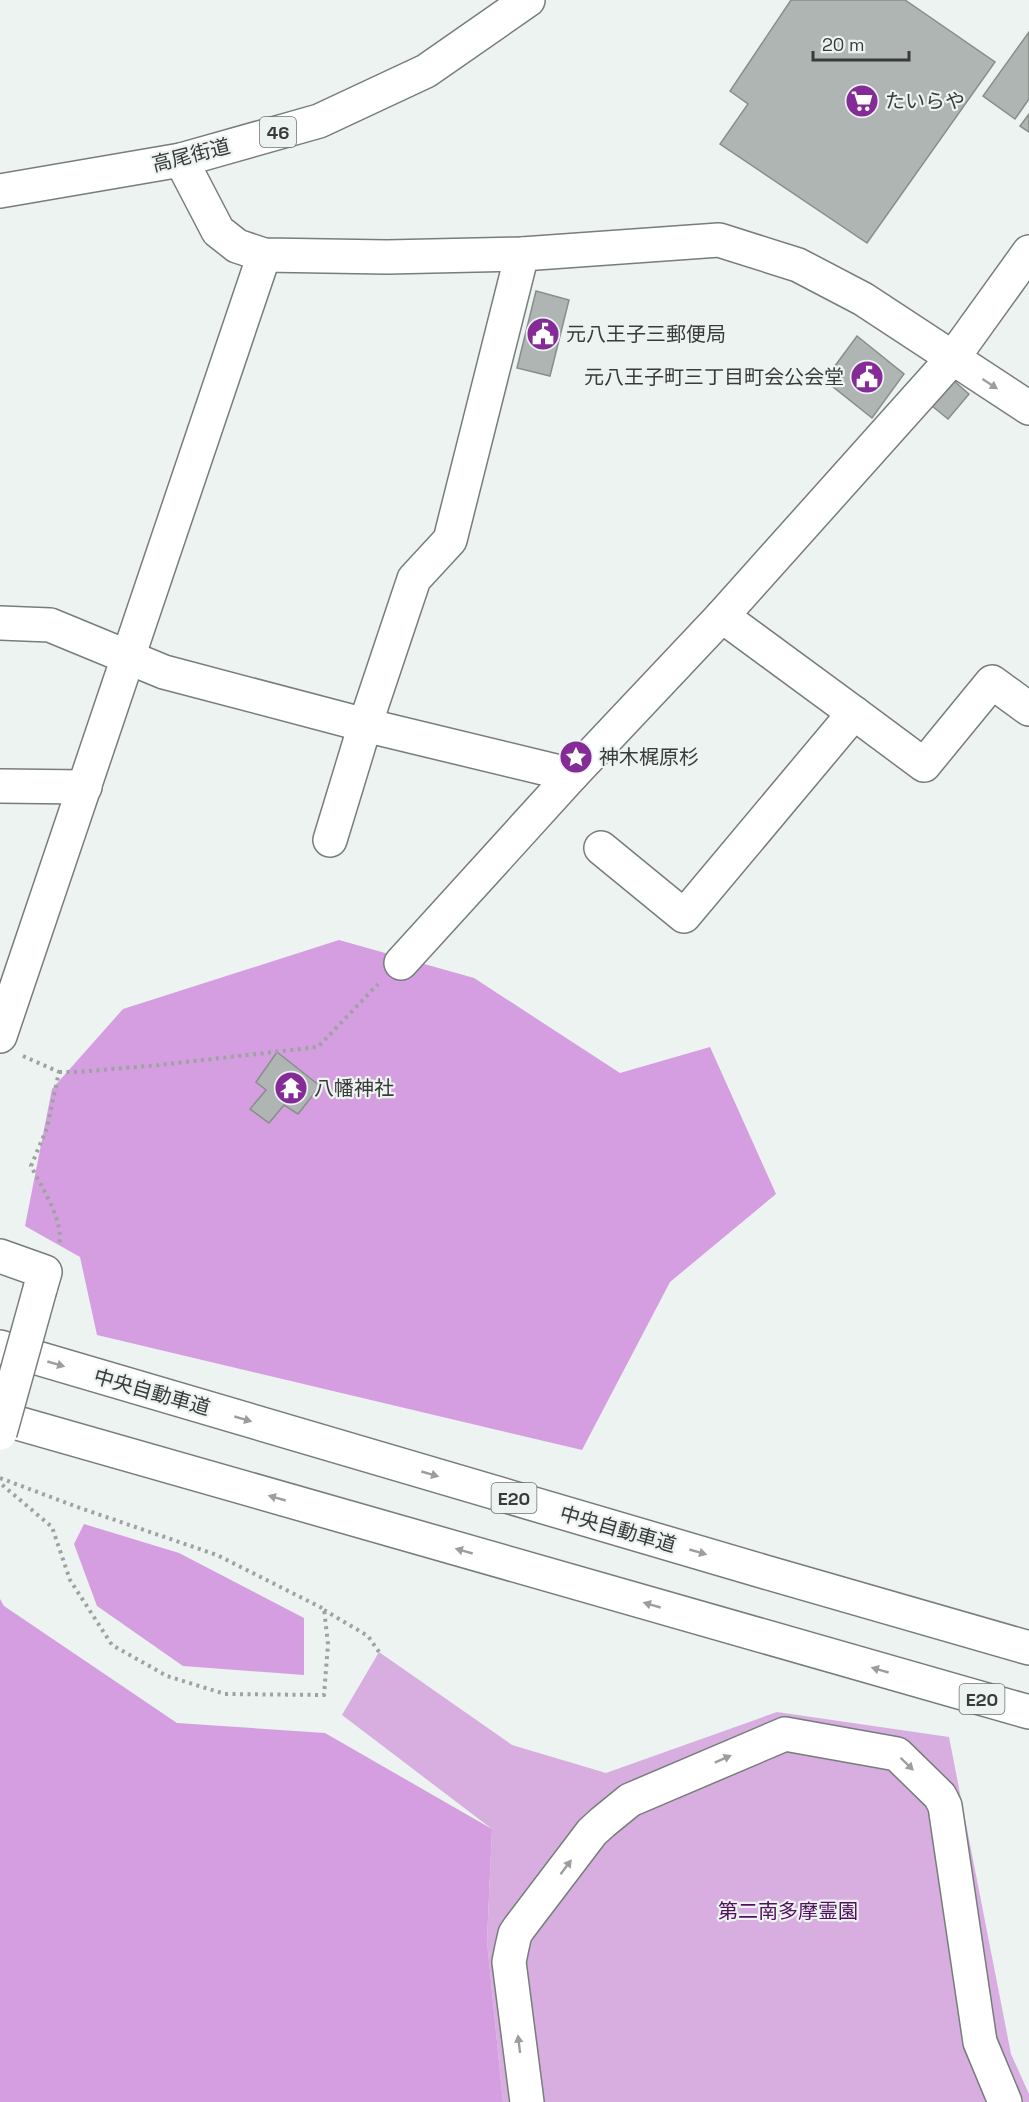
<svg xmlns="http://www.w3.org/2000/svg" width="1029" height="2102" viewBox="0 0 1029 2102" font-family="'Space Grotesk','Noto Sans JP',sans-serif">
  <rect width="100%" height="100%" fill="#ecf3f0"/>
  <path fill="#d7aedf" d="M379,1652l133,93 94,28 171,-61 172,25 62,317 18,40v8h-526l-16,-161 5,-112 -150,-114z"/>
  <g fill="#d59ee0">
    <path d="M339,940l135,38 146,95 90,-26 66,147 -106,88 -88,168 -485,-115 -17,-78 -55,-31 27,-137 71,-80z"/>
    <path d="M84,1524l95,29 125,65v57l-121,-9 -86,-60 -23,-62z"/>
    <path d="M0,1599l4,7 173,117 148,10 167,96 -5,112 16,161h-503z"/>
  </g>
  <g fill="#aeb5b2" stroke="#888e8b" stroke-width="1.5">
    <path d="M791,0h114l90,62 -128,181 -147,-99 28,-40 -18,-13z"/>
    <path d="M1029,32v67l-14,20 -32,-23z"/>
    <path d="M1029,114v18l-9,-6z"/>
    <path d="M536,291l33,9 -19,76 -33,-8z"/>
    <path d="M857,336l47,38 -32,44 -40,-32 4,-6 -7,-6z"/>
    <path d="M953,380l16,14 -21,25 -16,-13z"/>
    <path d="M277,1052l43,34 -22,28 -14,-9 -15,18 -19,-14 16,-19 -10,-8z"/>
  </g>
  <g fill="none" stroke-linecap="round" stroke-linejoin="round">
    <defs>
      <g id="minor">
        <path d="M181,160l37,71 19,15 27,9 123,2 135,-3 197,-14 79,25 65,34 166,109"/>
        <path d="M0,623l50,2 114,47 201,53 207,50"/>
        <path d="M854,713l70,52 68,-83 37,27"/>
        <path d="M0,786l85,1"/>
        <path d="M330,840l35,-115 49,-146 36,-39 72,-286"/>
        <path d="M601,848l83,68 170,-203 -132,-97"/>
        <path d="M401,963l171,-188 150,-159 230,-257 77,-107"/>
        <path d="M0,1036l264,-781"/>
        <path d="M0,1256l45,16 -5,17"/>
        <path d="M527,2102l-18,-140 3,-15 3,-13 4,-6 73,-96 11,-10 27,-22 155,-66 112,20 43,42 5,10 35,236 25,60"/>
      </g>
      <path id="major" d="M0,191l181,-31 138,-39 107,-50 102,-71"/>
      <g id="highway">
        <path d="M0,1347l765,225 264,76"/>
        <path d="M0,1418l1029,294"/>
      </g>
    </defs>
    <use href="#minor" stroke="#777d7b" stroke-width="36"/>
    <use href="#major" stroke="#777d7b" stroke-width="36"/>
    <use href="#highway" stroke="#777d7b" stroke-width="36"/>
    <g stroke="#9ea3a1" stroke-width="4" stroke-dasharray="3 4.5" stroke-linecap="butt">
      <path d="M23,1056l36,16 -12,56 -16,38c10,20 34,57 28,79"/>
      <path d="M59,1072h19l81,-7 159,-18 60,-63"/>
      <path d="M0,1478l80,30 137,47 107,54 4,35 -4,51 -99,-1 -58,-18 -55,-31 -42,-65 -18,-53 -52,-44"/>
      <path d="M324,1610l44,26 11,16"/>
    </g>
    <use href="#minor" stroke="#fff" stroke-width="33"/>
    <use href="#major" stroke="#fff" stroke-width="33"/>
    <use href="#highway" stroke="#fff" stroke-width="33"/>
    <defs>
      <path id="minor-bridge" d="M0,1433l40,-144"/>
    </defs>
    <use href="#minor-bridge" stroke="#777d7b" stroke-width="36" stroke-linecap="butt"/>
    <use href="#minor-bridge" stroke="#fff" stroke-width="33"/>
  </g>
  <defs><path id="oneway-solid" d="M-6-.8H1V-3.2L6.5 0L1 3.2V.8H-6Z" transform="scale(1.5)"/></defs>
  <g fill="#9c9d9c">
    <use href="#oneway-solid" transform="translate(990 384) rotate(33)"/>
    <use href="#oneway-solid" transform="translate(56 1364) rotate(16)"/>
    <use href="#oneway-solid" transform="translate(243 1419) rotate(16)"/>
    <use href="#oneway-solid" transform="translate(430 1474) rotate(16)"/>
    <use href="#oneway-solid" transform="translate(277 1498) rotate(-164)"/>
    <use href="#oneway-solid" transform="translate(464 1551) rotate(-164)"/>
    <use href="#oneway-solid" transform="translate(698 1552) rotate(16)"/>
    <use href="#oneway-solid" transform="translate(652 1605) rotate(-164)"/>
    <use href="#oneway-solid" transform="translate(880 1670) rotate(-164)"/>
    <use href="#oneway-solid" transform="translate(723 1759) rotate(-24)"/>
    <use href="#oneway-solid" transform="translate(907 1764) rotate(44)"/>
    <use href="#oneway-solid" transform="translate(566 1867) rotate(-53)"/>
    <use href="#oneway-solid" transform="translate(519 2044) rotate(-97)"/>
  </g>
  <defs>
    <symbol id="supermarket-disc" viewBox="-11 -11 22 22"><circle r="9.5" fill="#852b97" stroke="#ecf3f0"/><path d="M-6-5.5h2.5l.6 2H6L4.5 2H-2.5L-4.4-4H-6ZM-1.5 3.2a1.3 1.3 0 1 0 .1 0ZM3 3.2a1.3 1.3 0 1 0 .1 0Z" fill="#fff"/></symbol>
    <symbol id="civic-disc" viewBox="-11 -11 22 22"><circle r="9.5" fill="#852b97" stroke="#ecf3f0"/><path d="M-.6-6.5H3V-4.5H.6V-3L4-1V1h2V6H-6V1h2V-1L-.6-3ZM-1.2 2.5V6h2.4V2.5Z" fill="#fff"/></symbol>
    <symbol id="sight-disc" viewBox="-11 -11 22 22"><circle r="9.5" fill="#852b97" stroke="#ecf3f0"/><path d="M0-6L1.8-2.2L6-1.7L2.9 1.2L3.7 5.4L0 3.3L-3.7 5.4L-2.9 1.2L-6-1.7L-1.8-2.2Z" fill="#fff"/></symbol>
    <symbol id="temple-disc" viewBox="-11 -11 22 22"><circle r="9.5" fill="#852b97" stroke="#ecf3f0"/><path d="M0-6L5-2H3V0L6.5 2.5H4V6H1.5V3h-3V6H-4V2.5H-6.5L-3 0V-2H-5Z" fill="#fff"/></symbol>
  </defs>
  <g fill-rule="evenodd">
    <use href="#supermarket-disc" x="843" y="82" width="38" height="38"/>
    <use href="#civic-disc" x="524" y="315" width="38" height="38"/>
    <use href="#civic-disc" x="848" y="358" width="38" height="38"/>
    <use href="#sight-disc" x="557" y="738" width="38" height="38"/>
    <use href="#temple-disc" x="272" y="1069" width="38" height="38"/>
  </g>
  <g text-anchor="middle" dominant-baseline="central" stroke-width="4.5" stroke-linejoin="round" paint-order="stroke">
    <g fill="#ecf3f0" stroke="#6e7271" stroke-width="1.5">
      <rect x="260" y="117" width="36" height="30" rx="4.5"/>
      <rect x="491.5" y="1483" width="45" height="30" rx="4.5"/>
      <rect x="959.5" y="1684" width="45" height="30" rx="4.5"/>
    </g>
    <g font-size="18" font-weight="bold" fill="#383b3a">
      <text x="278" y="132">46</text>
      <text x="514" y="1498">E20</text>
      <text x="982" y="1699">E20</text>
    </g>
    <g font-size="20" fill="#383b3a" stroke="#ecf3f0" text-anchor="start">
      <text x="885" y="101">たいらや</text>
      <text x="566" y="334">元八王子三郵便局</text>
      <text x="844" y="377" text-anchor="end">元八王子町三丁目町会公会堂</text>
      <text x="599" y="757">神木梶原杉</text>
      <text x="314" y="1088">八幡神社</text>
    </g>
    <g font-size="20" fill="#383b3a" stroke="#ecf3f0">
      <text transform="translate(191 155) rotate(-14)">高尾街道</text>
      <text transform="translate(152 1392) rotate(16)">中央自動車道</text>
      <text transform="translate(618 1529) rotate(16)">中央自動車道</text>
    </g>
    <g font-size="20" fill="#520e5f" stroke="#ecf3f0">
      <text x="788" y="1911">第二南多摩霊園</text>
    </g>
  </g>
  <path d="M813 51v9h96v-9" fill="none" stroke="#383b3a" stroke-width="3"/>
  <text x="822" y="51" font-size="18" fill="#383b3a" stroke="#ecf3f0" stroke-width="4.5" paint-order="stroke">20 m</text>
</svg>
